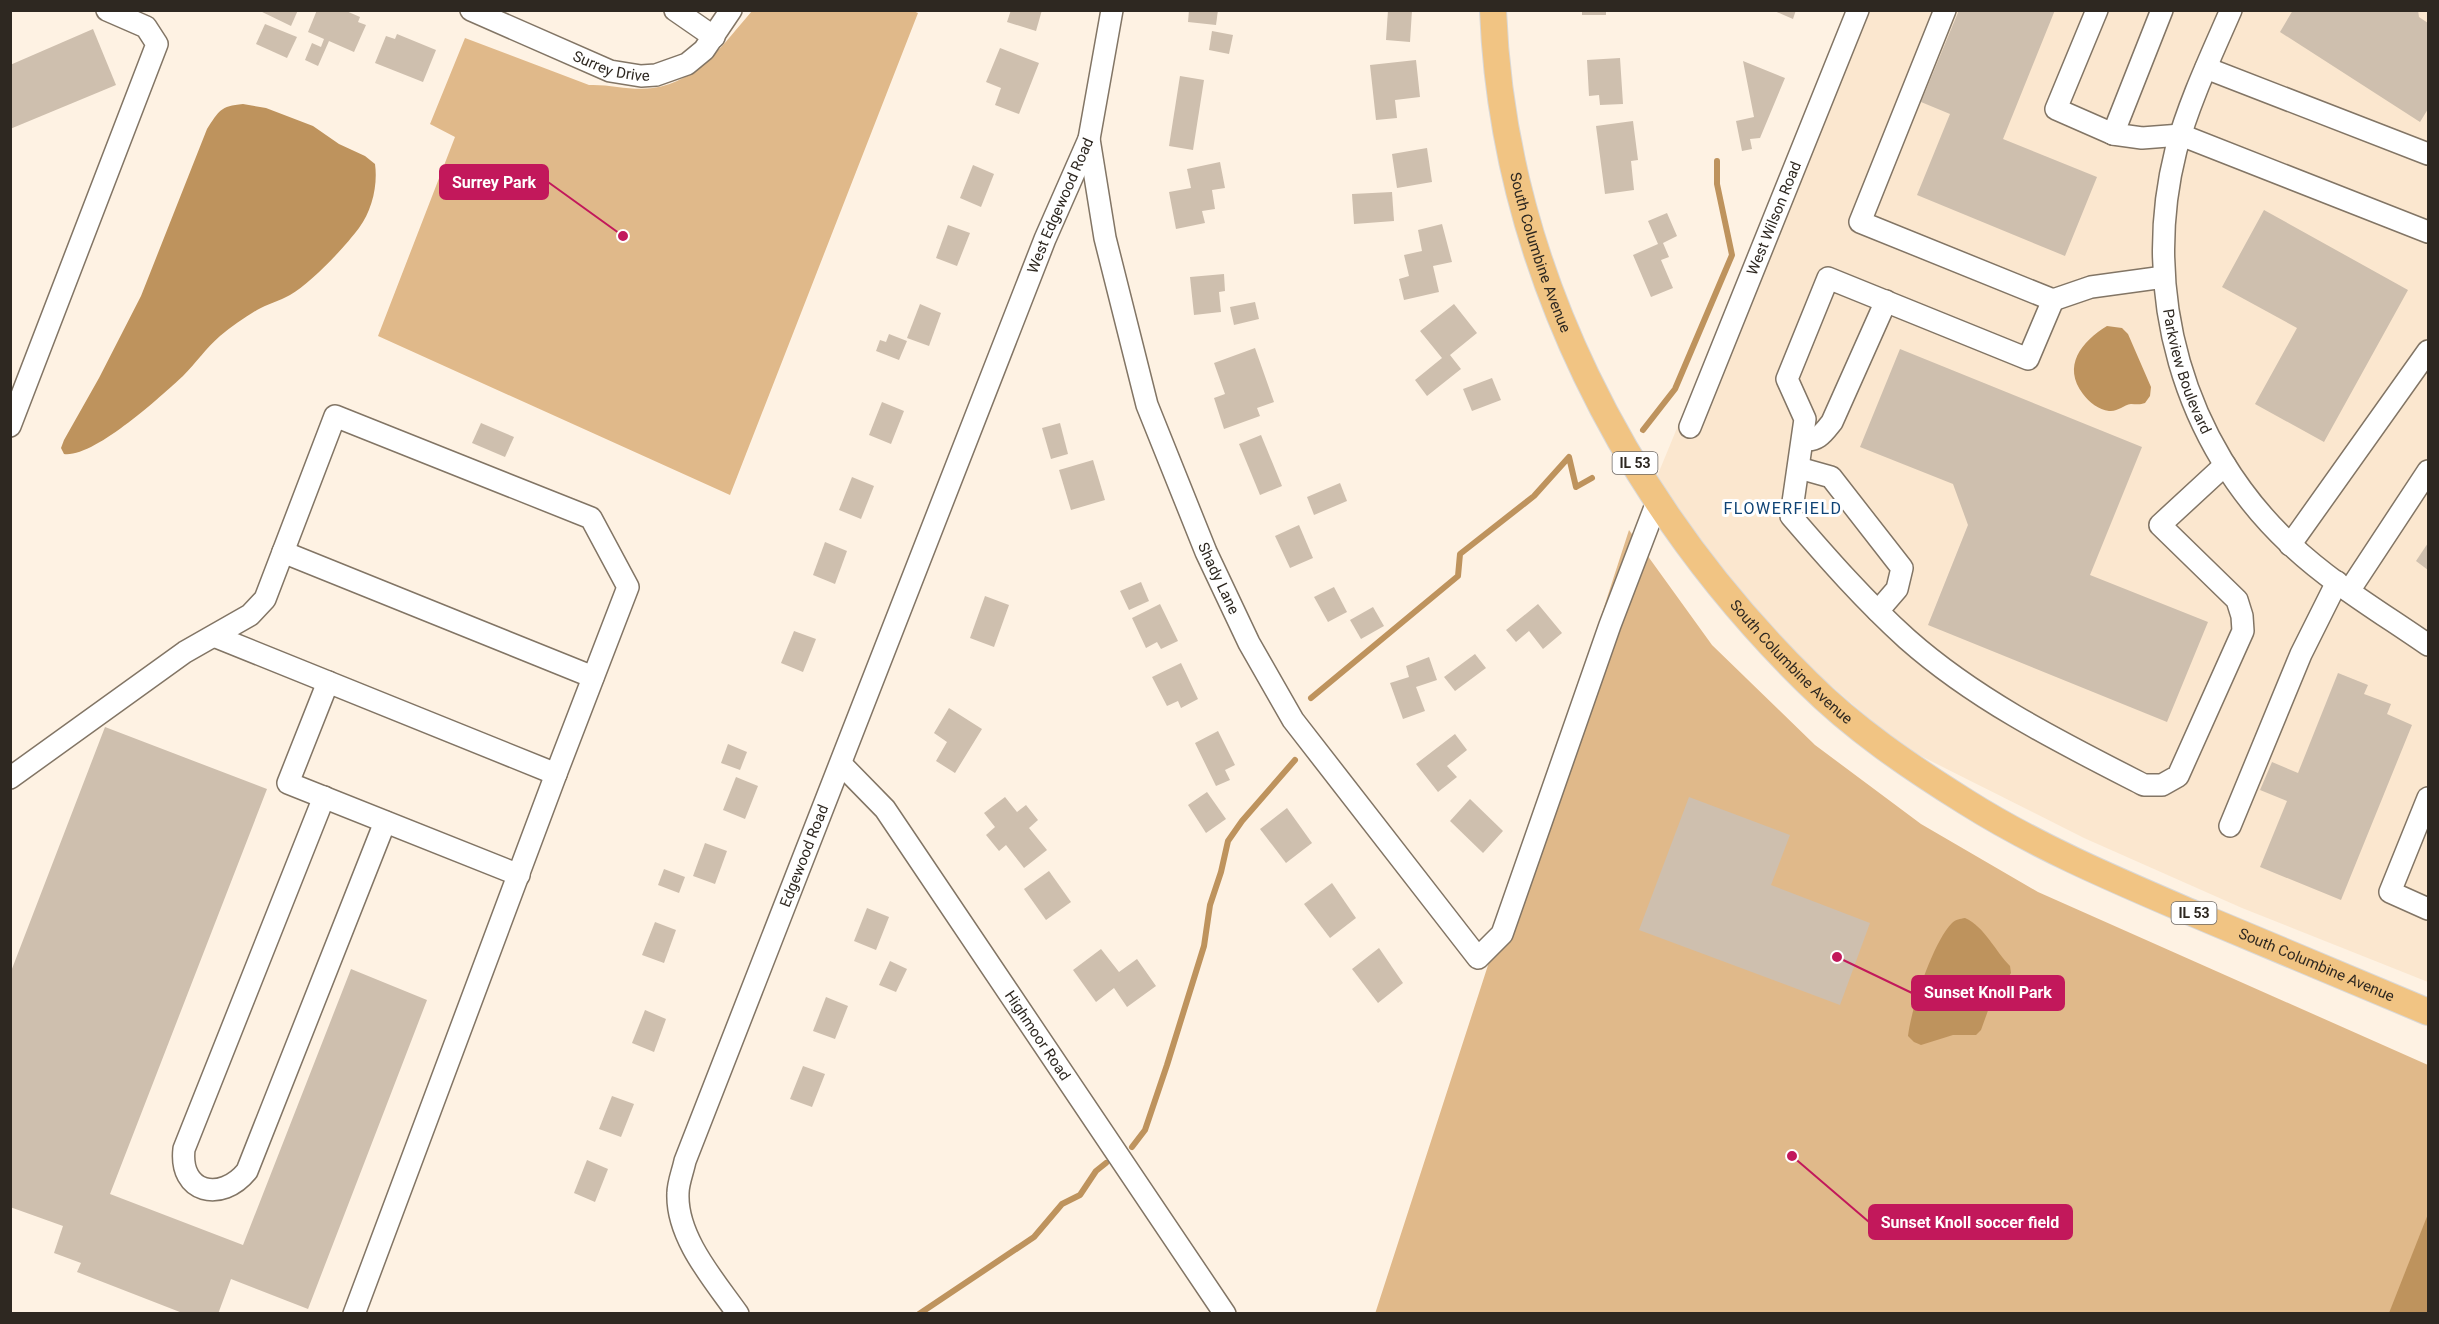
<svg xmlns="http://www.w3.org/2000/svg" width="2439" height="1324" viewBox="0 0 2439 1324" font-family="Roboto,sans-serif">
  <rect width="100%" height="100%" fill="#fef2e3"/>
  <path fill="#fbe7cf" d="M1849,11h579v971l-186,-74 -158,-70 -183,-92 -87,-75 -76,-81 -82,-111z"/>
  <g fill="#e0b98a">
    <path d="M911,10l7,3 -188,482 -352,-159 77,-199 -25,-13 35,-86 124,47c21,-1 42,6 64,3 45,-6 72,-46 99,-77z"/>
    <path d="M1629,530l83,115 103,100 106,79 117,68 390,173v248l-1053,1z"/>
  </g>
  <g fill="#be935d">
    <path d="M243,104l23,4 47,18 26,18 26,12 10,8c3,21 -3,47 -16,64 -15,20 -48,55 -69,67 -10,6 -23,9 -33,15 -13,8 -26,17 -37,26 -14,12 -24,27 -37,40 -23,21 -89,82 -119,78l-3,-6 3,-8 35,-62 42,-82 66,-167c12,-18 13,-23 36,-25z"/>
    <path d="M2107,326l15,2 6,6 23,53 -1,9 -5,7c-5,2 -9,1 -14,1 -8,1 -13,8 -22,7 -10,-1 -20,-9 -26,-17 -21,-28 -2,-52 24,-68z"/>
    <path d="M1965,918c20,9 30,33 45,48l1,7 -21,32 -9,25 -5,5h-23l-32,10 -7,-3 -6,-6c3,-27 25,-94 44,-113 4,-4 8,-4 13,-5z"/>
    <path d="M2428,1214v99h-39z"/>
  </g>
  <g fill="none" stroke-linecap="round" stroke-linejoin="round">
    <g stroke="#be935d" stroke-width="6">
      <path d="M1643,430l32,-41 57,-134 -15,-71v-23"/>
      <path d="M1311,698l147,-122 2,-22 74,-58 35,-39 7,30 16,-9"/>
      <path d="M1132,1147l13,-17 22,-65 37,-119 6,-41 11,-33 7,-31 14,-20 53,-61"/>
      <path d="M919,1314l115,-77 28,-33 18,-9 16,-24 10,-8"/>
    </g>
  </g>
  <g fill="#cebfae">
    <path d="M258,10h40l-7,16z"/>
    <path d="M317,10h27l16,7 -2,5 8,3 -12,27 -25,-11 -11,25 -13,-6 7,-17 9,4 3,-8 -16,-7z"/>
    <path d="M1011,10h31l-6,21 -29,-9z"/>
    <path d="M1189,10h29l-2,15 -28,-3z"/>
    <path d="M1388,10h24l-2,32 -24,-2z"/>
    <rect x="1582" y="10" width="24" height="5"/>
    <path d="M1772,10h24l-3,9z"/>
    <path d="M1959,10h96l-52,129 94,38 -32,79 -148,-61 33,-81 -29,-12z"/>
    <path d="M2293,10h125l1,7 9,6v86l-8,13 -140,-90z"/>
    <path d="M265,24l32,13 -10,21 -31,-14z"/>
    <path d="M93,29l23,56 -106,44v-64z"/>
    <path d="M1212,31l21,4 -4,19 -20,-4z"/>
    <path d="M397,34l39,16 -13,32 -48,-19 11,-27 9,3z"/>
    <path d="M1000,48l39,15 -20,51 -24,-9 6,-17 -15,-6z"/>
    <path d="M1620,58l3,46 -23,1 -1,-10 -10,1 -2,-36z"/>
    <path d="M1416,60l4,37 -25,3 2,18 -21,2 -6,-55z"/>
    <path d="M1743,61l42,17 -25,60 -10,1 2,10 -10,2 -6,-30 18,-4z"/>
    <path d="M1180,76l24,4 -11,70 -24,-4z"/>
    <path d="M1633,121l5,39 -7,1 3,29 -29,4 -9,-68z"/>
    <path d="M1427,148l5,34 -35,6 -5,-34z"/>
    <path d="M1220,162l5,26 -13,2 3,19 -13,2 3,12 -29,6 -7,-37 22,-4 -4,-19z"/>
    <path d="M973,165l21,9 -13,33 -21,-9z"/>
    <path d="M1392,192l2,29 -40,3 -2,-30z"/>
    <path d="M2264,210l144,80 -84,152 -69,-38 42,-76 -75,-41z"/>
    <path d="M1667,213l10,23 -14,7 6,14 -8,3 12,28 -22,9 -18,-42 25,-11 -10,-23z"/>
    <path d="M1442,224l10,38 -19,4 6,26 -35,8 -5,-21 10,-3 -5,-21 18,-4 -4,-21z"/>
    <path d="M948,225l22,8 -13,33 -21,-8z"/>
    <path d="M1224,274l1,17 -6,1 2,20 -27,3 -4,-38z"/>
    <path d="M1255,302l4,17 -25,6 -4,-18z"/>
    <path d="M920,304l21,9 -12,33 -22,-8z"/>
    <path d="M1454,304l23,29 -27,22 11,14 -34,27 -12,-16 27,-22 -22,-27z"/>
    <path d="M889,334l18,7 -8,19 -23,-9 4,-11 6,2z"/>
    <path d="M1255,348l19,54 -17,6 3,8 -36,13 -10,-31 11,-4 -11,-31z"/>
    <path d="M1900,349l242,98 -52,128 118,47 -41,100 -239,-97 40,-100 -15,-41 -93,-37z"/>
    <path d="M1492,378l9,22 -29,11 -9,-22z"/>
    <path d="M882,402l22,9 -13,33 -22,-9z"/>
    <path d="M481,423l33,14 -9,20 -33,-14z"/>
    <path d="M1060,423l8,31 -17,5 -9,-31z"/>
    <path d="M1261,435l21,51 -22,9 -21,-51z"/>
    <path d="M1093,460l12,40 -34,10 -12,-40z"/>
    <path d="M852,477l22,9 -13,33 -22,-9z"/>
    <path d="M1340,483l7,18 -33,14 -7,-18z"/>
    <path d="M1299,525l14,33 -23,10 -15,-32z"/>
    <path d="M825,542l22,9 -12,33 -22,-9z"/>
    <path d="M2428,543v27l-12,-9z"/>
    <path d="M1141,582l8,19 -20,9 -9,-19z"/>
    <path d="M1334,587l13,25 -19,10 -14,-25z"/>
    <path d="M985,596l24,9 -15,42 -24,-9z"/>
    <path d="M1160,604l18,37 -17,8 -4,-7 -11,6 -14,-30z"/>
    <path d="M1538,604l24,29 -19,16 -14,-18 -13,11 -10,-12z"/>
    <path d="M1373,607l11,19 -23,13 -11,-19z"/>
    <path d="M794,631l22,8 -13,33 -22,-9z"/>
    <path d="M1475,654l11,14 -31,23 -11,-14z"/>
    <path d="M1429,657l8,23 -21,7 9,24 -22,8 -13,-36 19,-6 -3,-11z"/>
    <path d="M1181,663l17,36 -17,9 -3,-7 -11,5 -15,-29z"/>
    <path d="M2338,673l30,12 -4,9 27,10 -4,10 25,11 -71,175 -81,-33 27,-66 -27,-11 12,-28 26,11z"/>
    <path d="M949,708l33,21 -27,44 -19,-12 11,-19 -13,-9z"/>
    <path d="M105,727l162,62 -157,405 133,51 108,-276 76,31 -119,309 -77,-30 -13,35h-33l-108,-42 4,-9 -27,-10 9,-27 -53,-19v-233z"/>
    <path d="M1218,731l17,34 -10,5 5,10 -14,6 -21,-43z"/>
    <path d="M1455,734l12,16 -20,16 10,11 -19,15 -22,-28z"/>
    <path d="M728,744l19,8 -7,18 -19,-7z"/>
    <path d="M736,777l22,9 -13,33 -22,-9z"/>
    <path d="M1207,792l19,27 -20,14 -18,-28z"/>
    <path d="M1005,797l12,15 9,-7 12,15 -9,8 18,22 -23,18 -18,-23 -7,6 -13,-16 9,-8 -11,-14z"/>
    <path d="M1689,797l101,38 -19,50 99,38 -30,82 -201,-75z"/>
    <path d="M1470,799l33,32 -20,22 -33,-32z"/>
    <path d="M1287,808l25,35 -26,20 -26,-34z"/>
    <path d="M705,843l22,8 -12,33 -22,-8z"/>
    <path d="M664,869l21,8 -6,16 -21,-8z"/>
    <path d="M1049,871l22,31 -25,18 -22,-31z"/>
    <path d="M1332,883l24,35 -26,20 -26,-34z"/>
    <path d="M867,908l22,9 -13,33 -22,-9z"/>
    <path d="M655,922l21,8 -12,33 -22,-8z"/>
    <path d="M1379,948l24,35 -25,20 -26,-34z"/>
    <path d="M1101,949l18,23 18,-13 19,27 -29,21 -13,-19 -18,14 -23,-32z"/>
    <path d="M890,961l17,8 -11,23 -17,-7z"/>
    <path d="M826,997l22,9 -13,33 -22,-8z"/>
    <path d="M645,1010l21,9 -12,33 -22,-9z"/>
    <path d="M803,1066l22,8 -13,33 -22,-8z"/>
    <path d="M612,1096l22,8 -13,33 -22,-8z"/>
    <path d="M587,1160l21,9 -13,33 -21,-9z"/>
  </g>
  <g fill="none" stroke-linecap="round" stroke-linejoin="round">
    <defs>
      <g id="minor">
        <path id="s1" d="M471,10l139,61 31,5 15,-1 31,-11 17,-14 27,-40"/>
        <path d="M675,10l39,27"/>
        <path d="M1945,10l-85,212 193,78 38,-13 73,-10"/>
        <path d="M2097,10l-41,99 57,25 29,4 39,-3 247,97"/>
        <path id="s2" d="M2231,10c-20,46 -42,92 -55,140 -36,141 7,294 114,394 41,39 92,69 138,101"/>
        <path d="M2206,68l222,86"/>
        <path d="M2113,134l49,-124"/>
        <path id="s3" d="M1089,139l16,99 42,167 59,147 43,91 44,77 185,238 24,-24 108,-309 47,-123"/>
        <path d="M2053,300l-25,59 -200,-81 -41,101 18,40 -14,97c37,43 74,85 116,123 70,62 155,104 237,146h18l16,-9 65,-145 -1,-15 -5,-16 -77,-75 65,-60"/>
        <path d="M10,426l147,-382 -11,-17 -39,-17"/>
        <path id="s4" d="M1690,427l168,-417"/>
        <path d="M1803,439c14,4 21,-7 29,-17l54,-121"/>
        <path d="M1799,468l32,9 71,91 -5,21 -19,22"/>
        <path d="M2290,545l138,-194"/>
        <path d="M283,552l310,125"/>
        <path d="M2349,591l79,-120"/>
        <path d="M214,636l342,138"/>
        <path d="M328,682l-40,101 231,92"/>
        <path id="s5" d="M841,764l44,45 340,505"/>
        <path d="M10,778l175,-126 65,-37 15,-16 70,-183 256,102 37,69 -72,187 -202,540"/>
        <path d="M324,797l-140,352c-5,44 37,54 63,22l138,-349"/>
        <path d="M2428,798l-38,94 38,17"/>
        <path d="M2230,826l71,-172 36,-72"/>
        <path id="s6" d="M738,1314c-24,-34 -62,-77 -60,-121 0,-10 5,-22 7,-32l360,-922 44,-100 23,-129"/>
      </g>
      <g id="major">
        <path id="s7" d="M1493,10c10,256 134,495 314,672 47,47 103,85 159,120 73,46 152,79 231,113 77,32 154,64 231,97"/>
      </g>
    </defs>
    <use href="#minor" stroke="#827565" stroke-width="24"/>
    <use href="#major" stroke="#d9d8d7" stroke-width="28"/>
    <use href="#minor" stroke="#fff" stroke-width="21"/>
    <use href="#major" stroke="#f1c483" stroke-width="26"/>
  </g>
  <g text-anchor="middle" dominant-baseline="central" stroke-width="6" stroke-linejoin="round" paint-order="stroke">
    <g fill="#fff" stroke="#6d6864" stroke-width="1.5">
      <rect x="1612.5" y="452" width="45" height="22" rx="4.5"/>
      <rect x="2171.5" y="902" width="45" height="22" rx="4.5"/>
    </g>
    <g font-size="14" font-weight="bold" fill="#2e2821">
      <text x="1635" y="463">IL 53</text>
      <text x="2194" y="913">IL 53</text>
    </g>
    <g font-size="15" fill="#2e2821" stroke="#fff">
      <text stroke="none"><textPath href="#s1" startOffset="152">Surrey Drive</textPath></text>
      <text stroke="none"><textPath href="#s6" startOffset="1197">West Edgewood Road</textPath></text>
      <text stroke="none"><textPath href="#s4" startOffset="225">West Wilson Road</textPath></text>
      <text stroke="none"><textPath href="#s7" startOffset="248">South Columbine Avenue</textPath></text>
      <text stroke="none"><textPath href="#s2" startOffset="376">Parkview Boulevard</textPath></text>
      <text stroke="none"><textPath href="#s3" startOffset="460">Shady Lane</textPath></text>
      <text stroke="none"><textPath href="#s7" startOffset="734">South Columbine Avenue</textPath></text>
      <text stroke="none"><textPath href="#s6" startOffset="498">Edgewood Road</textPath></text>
      <text stroke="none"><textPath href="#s7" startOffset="1346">South Columbine Avenue</textPath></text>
      <text stroke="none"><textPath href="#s5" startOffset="336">Highmoor Road</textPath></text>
    </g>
    <g font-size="16" letter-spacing="1.5" fill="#0f4375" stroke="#fff">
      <text x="1783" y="508">FLOWERFIELD</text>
    </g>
  </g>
  <path fill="none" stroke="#c2185b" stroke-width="2" d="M623 236L548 182M1837 957L1912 993M1792 1156L1869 1222"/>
  <g fill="#c2185b" stroke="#fff" stroke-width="2">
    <circle cx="623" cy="236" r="6"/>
    <circle cx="1837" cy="957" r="6"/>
    <circle cx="1792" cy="1156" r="6"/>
  </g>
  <g fill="#c2185b" stroke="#c2185b" stroke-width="2">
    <rect x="440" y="165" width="108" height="34" rx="6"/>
    <rect x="1912" y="976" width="152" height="34" rx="6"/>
    <rect x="1869" y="1205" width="203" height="34" rx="6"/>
  </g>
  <g font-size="16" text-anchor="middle" font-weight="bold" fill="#fff">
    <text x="494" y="188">Surrey Park</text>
    <text x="1988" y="998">Sunset Knoll Park</text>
    <text x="1970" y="1228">Sunset Knoll soccer field</text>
  </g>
  <rect width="2439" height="1324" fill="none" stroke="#2e2821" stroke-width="24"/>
</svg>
